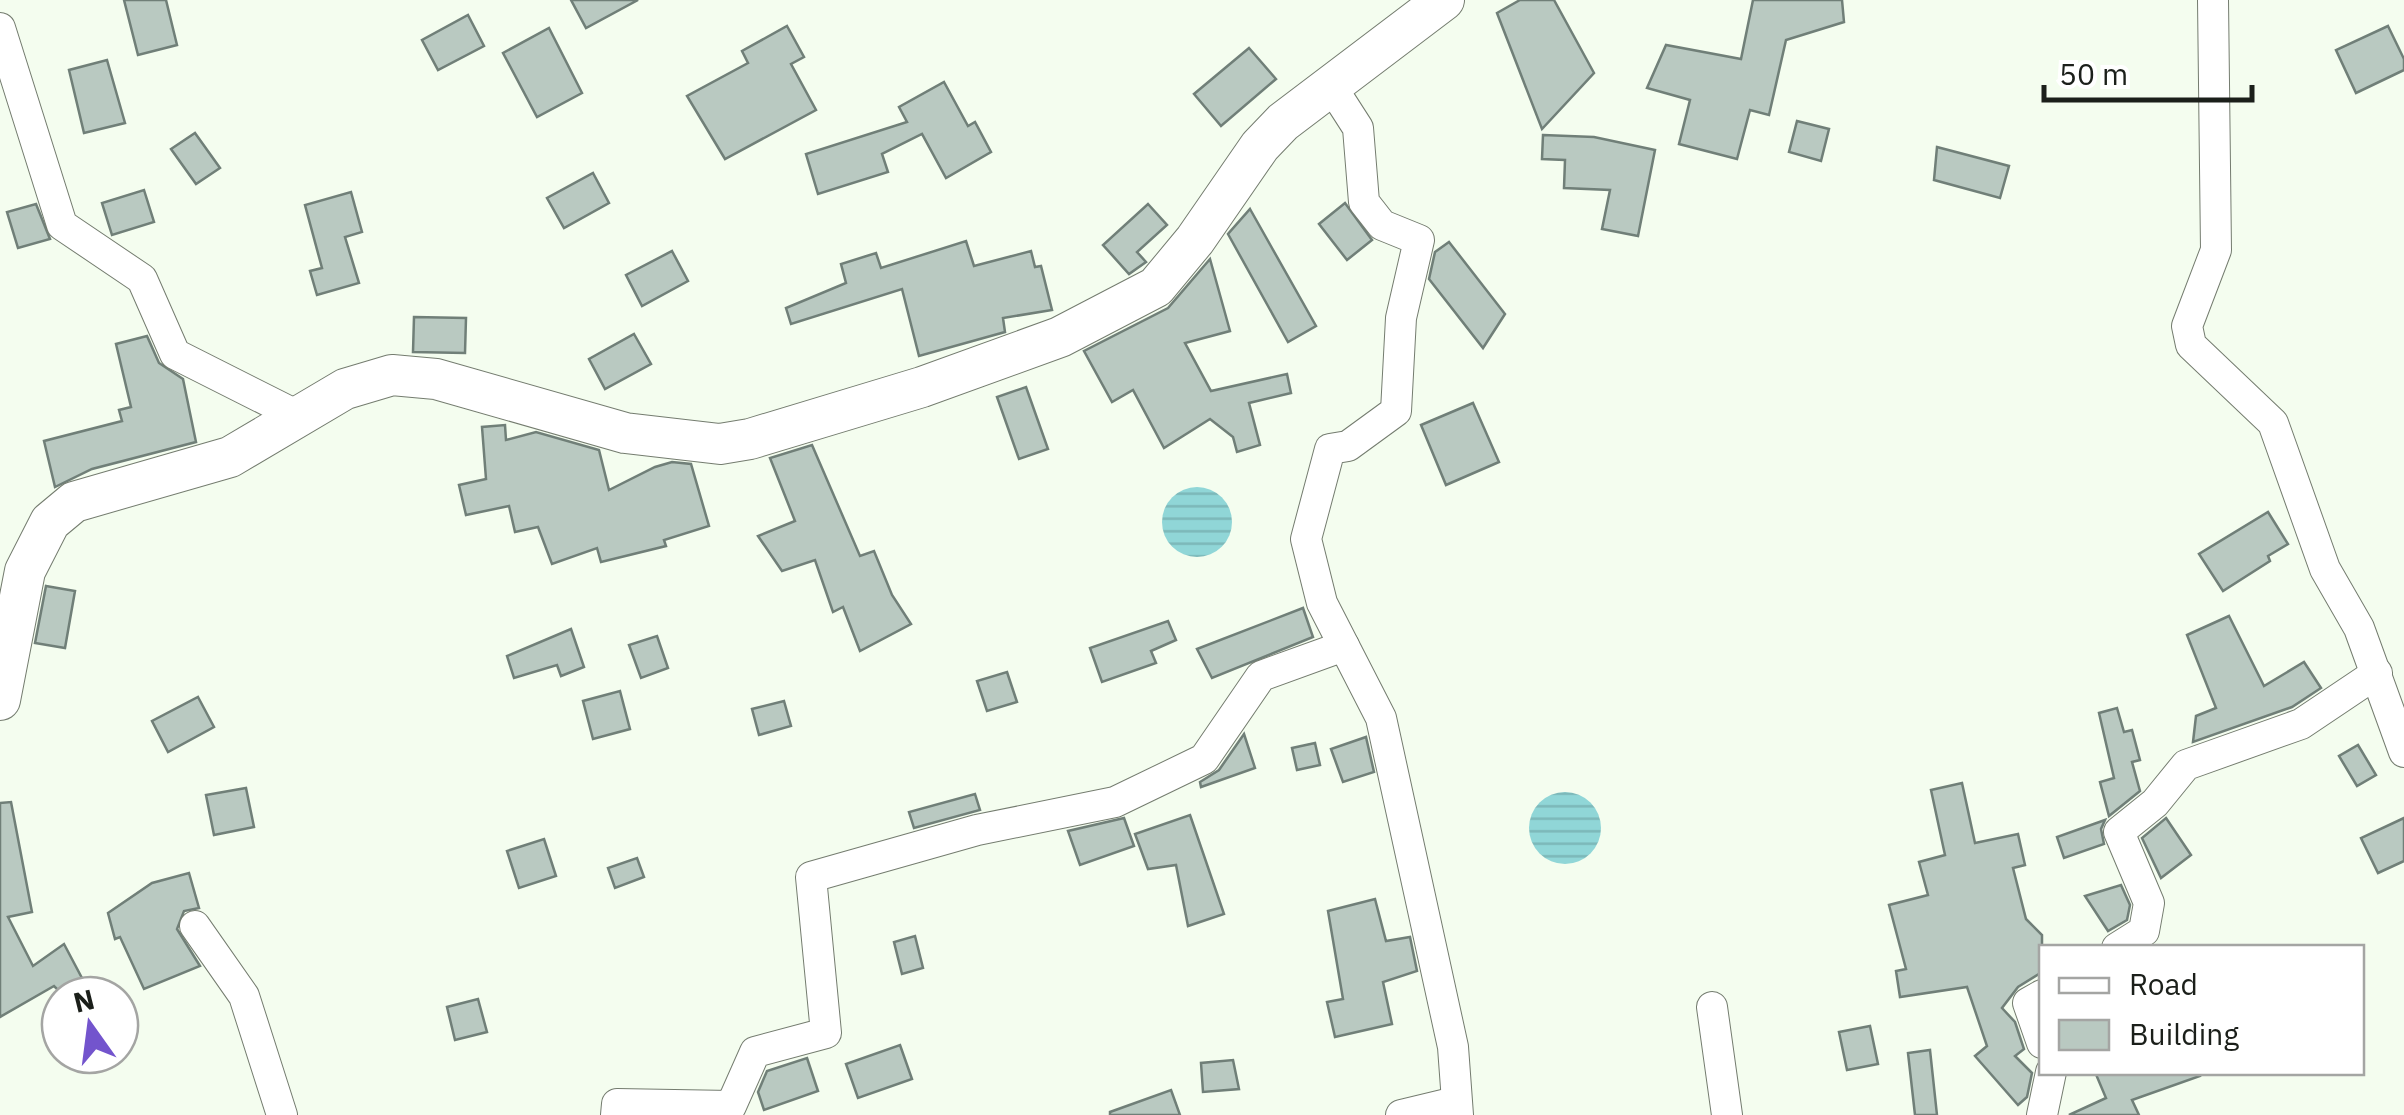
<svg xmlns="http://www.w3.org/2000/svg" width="2404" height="1115" viewBox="0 0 2404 1115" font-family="'IBM Plex Sans',sans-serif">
  <defs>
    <pattern id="water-rules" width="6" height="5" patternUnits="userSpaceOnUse" patternTransform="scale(2.5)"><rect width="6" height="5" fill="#90d6d7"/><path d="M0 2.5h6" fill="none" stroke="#7cb7b8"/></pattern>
  </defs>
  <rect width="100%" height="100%" fill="#f4fdef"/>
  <g fill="url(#water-rules)">
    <circle cx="1197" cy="522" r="35"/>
    <circle cx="1565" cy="828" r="36"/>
  </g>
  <g fill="#b9c9c1" stroke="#707f78" stroke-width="2.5">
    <path d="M124,0h42l11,45 -39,10z"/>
    <path d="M571,0h67l-52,28z"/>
    <path d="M1520,0h34l40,73 -52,56 -45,-116z"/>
    <path d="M1753,0h89l2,22 -58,18 -17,75 -19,-5 -13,49 -58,-15 11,-44 -43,-12 19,-43 75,14z"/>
    <path d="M468,15l16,31 -46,24 -16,-30z"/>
    <path d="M787,26l17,31 -13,7 25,46 -91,49 -38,-63 61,-33 -6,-12z"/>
    <path d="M2388,26l16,33v11l-48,23 -20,-43z"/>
    <path d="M549,28l33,65 -45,24 -34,-64z"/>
    <path d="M1249,48l27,31 -55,47 -27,-32z"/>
    <path d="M107,60l18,63 -41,10 -15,-63z"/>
    <path d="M944,82l24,44 7,-4 16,30 -45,26 -24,-44 -40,20 6,18 -70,22 -12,-40 101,-32 -8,-15z"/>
    <path d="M1797,121l32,8 -8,32 -32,-9z"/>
    <path d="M195,133l25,35 -24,16 -25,-35z"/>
    <path d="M1543,135l51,2 61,13 -17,86 -36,-7 8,-39 -46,-2 1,-28 -23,-1z"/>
    <path d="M1937,147l72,19 -9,32 -66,-18z"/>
    <path d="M593,173l16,30 -45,25 -17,-30z"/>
    <path d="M144,190l10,32 -42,13 -10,-32z"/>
    <path d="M351,192l11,40 -17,5 14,46 -42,12 -7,-24 12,-3 -17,-63z"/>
    <path d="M1345,203l27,37 -25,20 -28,-36z"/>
    <path d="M36,204l14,35 -32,9 -11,-36z"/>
    <path d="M1148,204l19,21 -30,27 9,10 -17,12 -26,-29z"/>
    <path d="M1250,209l66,117 -28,16 -60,-108z"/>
    <path d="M966,241l8,25 57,-15 4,16 6,-1 11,44 -49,8 2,14 -86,24 -17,-67 -111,35 -5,-16 60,-25 -5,-19 35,-11 5,15z"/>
    <path d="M1449,242l56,72 -22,34 -54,-69 6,-27z"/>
    <path d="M672,251l16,30 -46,25 -16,-31z"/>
    <path d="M1210,259l20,72 -45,12 26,48 76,-17 4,19 -42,10 11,42 -23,7 -4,-15 -23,-18 -46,29 -31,-58 -21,12 -28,-51 84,-43z"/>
    <path d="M414,317l52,1 -1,35 -52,-1z"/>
    <path d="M634,334l17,30 -46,25 -16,-30z"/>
    <path d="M147,336l12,27 24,16 13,63 -104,27 -37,18 -11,-46 78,-20 -3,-11 12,-3 -15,-63z"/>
    <path d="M1026,387l22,62 -29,10 -22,-62z"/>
    <path d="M1473,403l26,59 -53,23 -25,-60z"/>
    <path d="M505,425l1,15 30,-8 63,18 10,40 46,-23 17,-5 19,2 18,62 -45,14 2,6 -65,16 -4,-14 -45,16 -14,-37 -23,5 -6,-26 -43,9 -7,-30 27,-6 -4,-52z"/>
    <path d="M812,445l48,111 14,-5 18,44 19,29 -51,27 -17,-44 -10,5 -18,-52 -33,11 -24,-35 37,-15 -25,-63z"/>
    <path d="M2268,512l20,32 -20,12 2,5 -47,30 -24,-37z"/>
    <path d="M46,586l29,5 -10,57 -30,-5z"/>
    <path d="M1303,608l10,29 -101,41 -15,-29z"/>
    <path d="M2229,616l35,70 40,-24 17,26 -29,19 -99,35 3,-26 20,-8 -29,-73z"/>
    <path d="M1168,621l8,19 -25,11 5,12 -54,19 -12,-34z"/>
    <path d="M571,629l13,38 -23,9 -4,-11 -43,13 -7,-22z"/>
    <path d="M657,636l11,32 -27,10 -12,-33z"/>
    <path d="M1007,672l10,30 -30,9 -10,-30z"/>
    <path d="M620,691l10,38 -37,10 -10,-38z"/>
    <path d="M198,697l16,30 -46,25 -16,-31z"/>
    <path d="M784,701l7,25 -32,9 -7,-26z"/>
    <path d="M2117,708l7,24 8,-2 8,30 -8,2 8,29 -31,25 -9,-34 14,-4 -15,-65z"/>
    <path d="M1244,734l11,34 -54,19 -1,-5 19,-12z"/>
    <path d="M1366,737l8,35 -31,10 -12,-33z"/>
    <path d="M1315,743l5,22 -23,5 -5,-22z"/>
    <path d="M2358,745l18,30 -19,11 -18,-30z"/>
    <path d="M1962,783l13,60 43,-9 7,31 -12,3 13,51 16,16v37l-24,15 -16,21 13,14 9,27 -9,7 17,17 -5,24 -9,8 -43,-49 12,-10 -20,-59 -67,10 -4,-26 10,-2 -17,-64 39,-10 -9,-33 26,-7 -14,-65z"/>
    <path d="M246,788l8,39 -40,8 -8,-40z"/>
    <path d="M975,794l5,16 -66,18 -5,-16z"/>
    <path d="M11,802l21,110 -24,5 25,49 31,-22 19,36 -23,12 -6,-6 -54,31v-214z"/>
    <path d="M1190,815l34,99 -36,12 -12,-61 -28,4 -13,-35z"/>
    <path d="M1124,818l10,28 -54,19 -12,-34z"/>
    <path d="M2166,818l25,37 -30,23 -19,-40z"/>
    <path d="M2404,818v43l-26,12 -17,-35z"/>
    <path d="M2105,820l-4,9 3,15 -40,14 -7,-21z"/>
    <path d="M544,839l12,37 -37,12 -12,-37z"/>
    <path d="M637,858l7,19 -29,11 -7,-20z"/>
    <path d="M189,873l10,35 -15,3 -7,18 23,37 -56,23 -24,-52 -5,2 -7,-26 44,-30z"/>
    <path d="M2121,885l9,20 -3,15 -19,11 -23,-35z"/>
    <path d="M1375,899l11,42 24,-4 7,34 -34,11 9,42 -57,13 -8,-35 16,-3 -15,-88z"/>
    <path d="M915,936l8,32 -21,6 -8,-32z"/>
    <path d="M478,999l9,33 -32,8 -8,-33z"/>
    <path d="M1870,1026l8,38 -31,6 -8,-38z"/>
    <path d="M900,1045l12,34 -54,19 -12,-34z"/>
    <path d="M1930,1050l7,65h-22l-7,-62z"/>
    <path d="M807,1058l11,33 -54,19 -6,-18 9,-21z"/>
    <path d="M1233,1060l6,29 -36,3 -2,-29z"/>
    <path d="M2095,1072h104l1,4 -68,24 7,15h-70l37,-17z"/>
    <path d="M1171,1090l9,25h-70v-3z"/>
  </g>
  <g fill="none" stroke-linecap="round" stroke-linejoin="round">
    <defs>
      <g id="street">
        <path d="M2213,0l3,250 -29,76 4,19 82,78 52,146 34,59 45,124"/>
        <path d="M0,28l62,197 80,54 33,75 123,62"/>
        <path d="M1331,86l27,42 6,74 18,23 37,15 -18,78 -5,93 -48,35 -18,3 -24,90 16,64 59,115 72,329 5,68"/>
        <path d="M195,926l49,70 38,119"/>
        <path d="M2117,948l27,-17 5,-28 -30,-71 36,-29 31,-38 115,-41 76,-51"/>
        <path d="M2042,995l-14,8 14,40"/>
        <path d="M1712,1007l15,108"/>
        <path d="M616,1115l1,-11 114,2 24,-54 71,-19 -15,-156 166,-47 138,-28 89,-43 57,-83 83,-30"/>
        <path d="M1401,1115l54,-13"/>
        <path d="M2042,1115l9,-43"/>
      </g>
      <path id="secondary" d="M0,700l25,-129 25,-49 24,-20 156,-45 115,-68 47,-14 44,4 189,54 95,11 30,-5 172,-52 138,-50 96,-50 39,-47 65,-94 23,-24 161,-122"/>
    </defs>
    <use href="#street" stroke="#747c6f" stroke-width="32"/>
    <use href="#secondary" stroke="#747c6f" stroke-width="42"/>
    <use href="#street" stroke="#fff" stroke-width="30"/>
    <use href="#secondary" stroke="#fff" stroke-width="40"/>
  </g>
  <rect x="2039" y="945" width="325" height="130" fill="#ffffff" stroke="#a4a5a3" stroke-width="2.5"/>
  <rect x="2059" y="978" width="50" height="15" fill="#ffffff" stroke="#a4a5a3" stroke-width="2.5"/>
  <text x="2129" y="995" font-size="30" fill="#1b1f1a">Road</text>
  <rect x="2059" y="1020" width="50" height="30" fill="#b9c9c1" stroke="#a4a5a3" stroke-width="2.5"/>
  <text x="2129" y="1045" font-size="30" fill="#1b1f1a">Building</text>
  <g transform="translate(90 1025) rotate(346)"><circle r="48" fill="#ffffff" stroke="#a4a5a3" stroke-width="2.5"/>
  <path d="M0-8L18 38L0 25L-18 38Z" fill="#7354cd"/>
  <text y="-15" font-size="28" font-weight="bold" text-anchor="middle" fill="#1b1f1a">N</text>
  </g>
  <path d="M2044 85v15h208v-15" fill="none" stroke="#1b1f1a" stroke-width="5"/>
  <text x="2059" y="85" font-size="30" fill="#1b1f1a" stroke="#ffffff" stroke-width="8" paint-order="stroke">50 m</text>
</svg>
